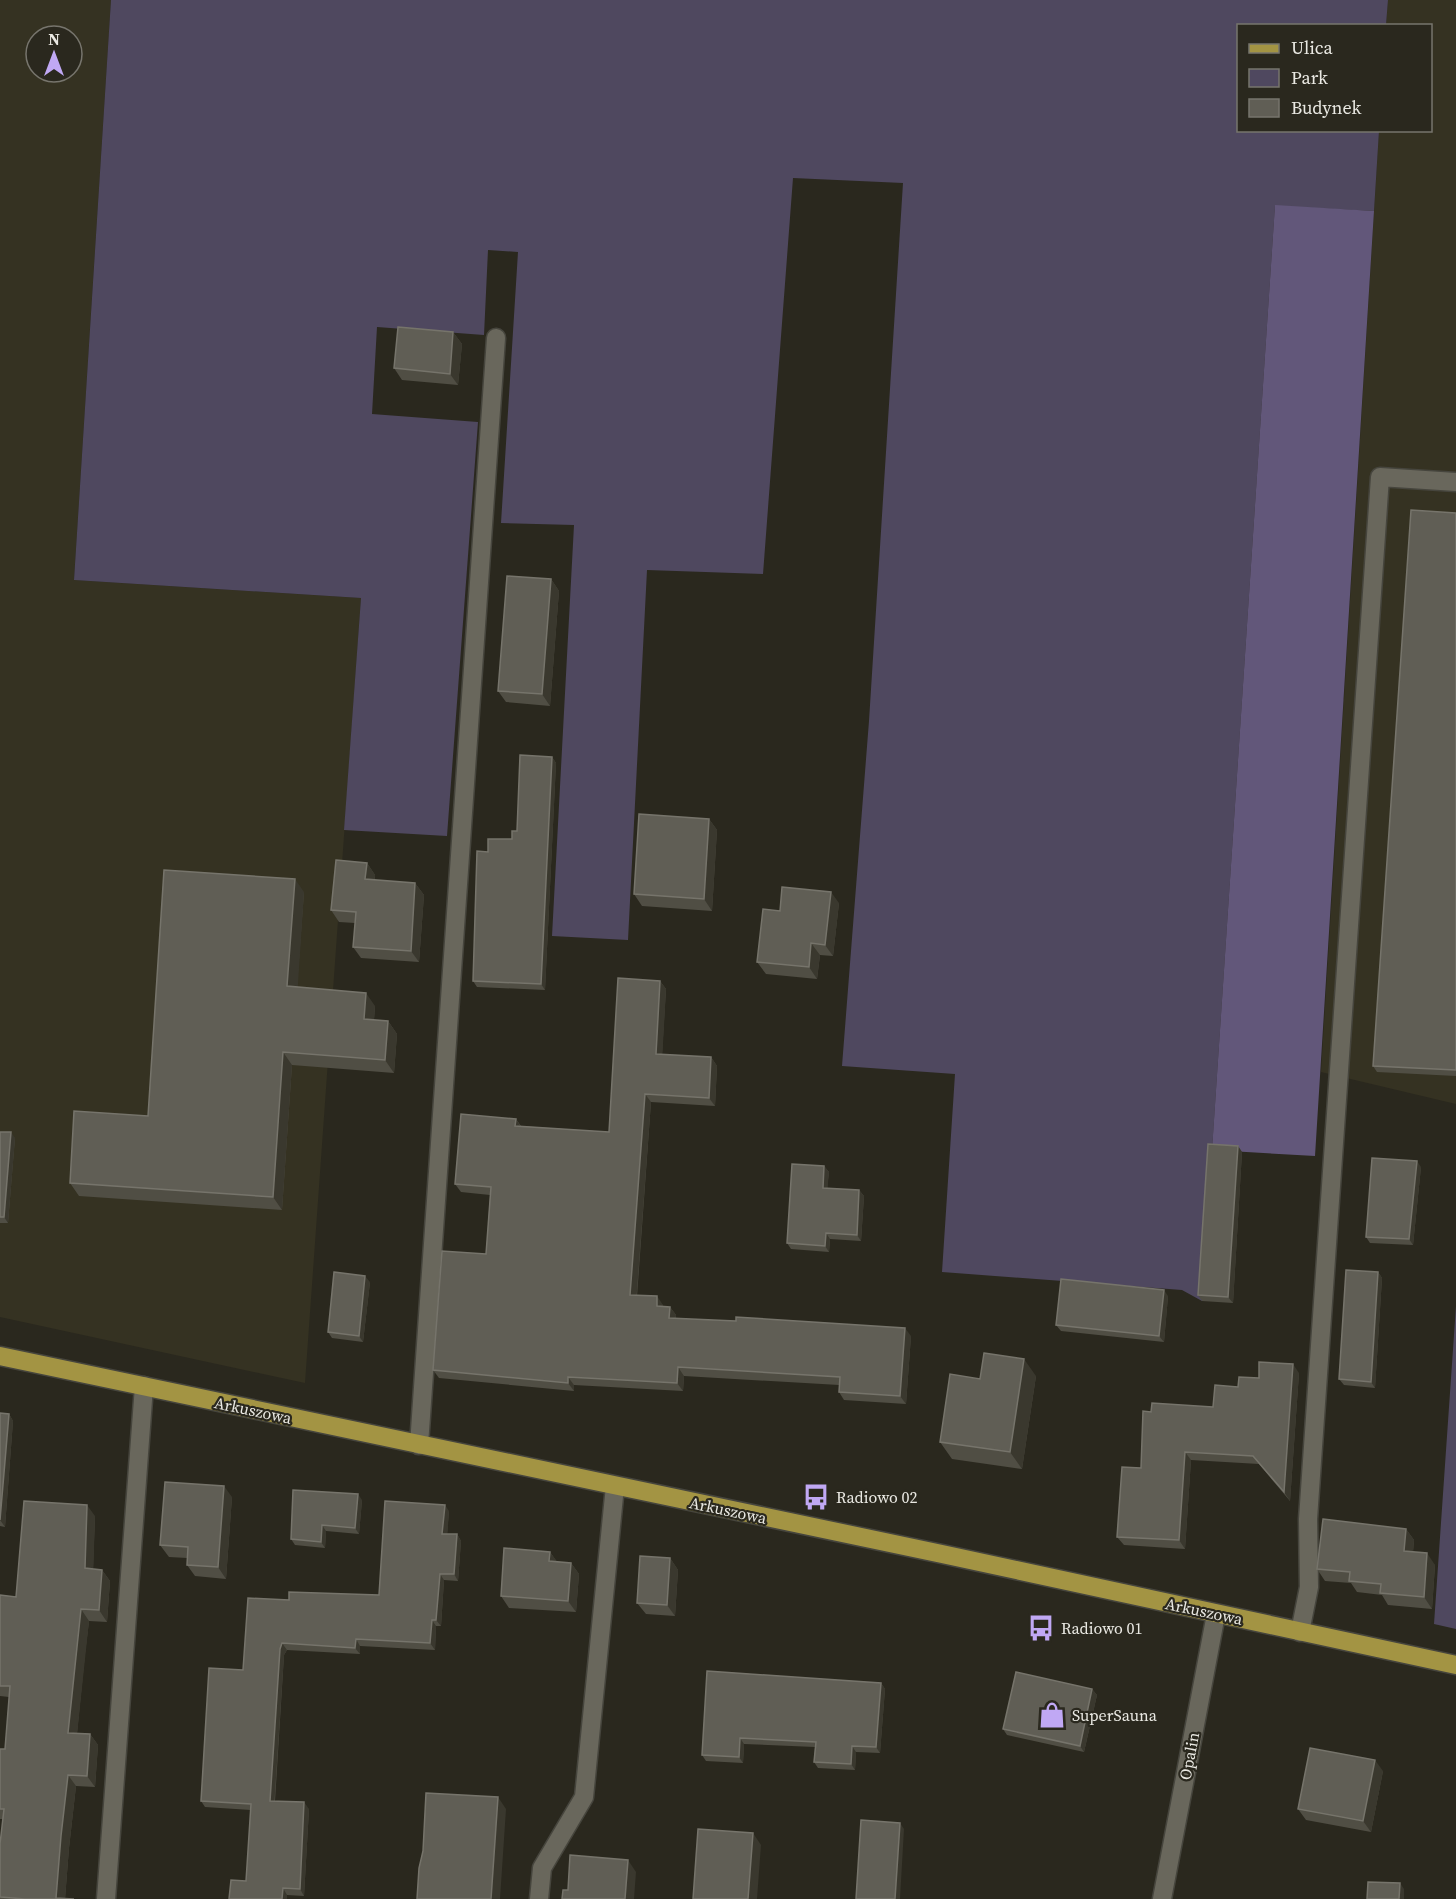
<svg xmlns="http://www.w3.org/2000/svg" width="1456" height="1899" font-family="'Source Serif 4',serif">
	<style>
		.built { fill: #353222; fill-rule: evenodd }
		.green { fill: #4f485f }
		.forest { fill: #62577a }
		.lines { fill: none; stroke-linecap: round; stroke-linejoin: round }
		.minor-casing { stroke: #46453d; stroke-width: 21 }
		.major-casing { stroke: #46453d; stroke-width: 21 }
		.minor { stroke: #69675c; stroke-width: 18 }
		.major { stroke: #a39443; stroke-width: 18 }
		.wall { fill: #504e44 }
		.shaded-wall { fill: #3a382e }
		.building { fill: #605e55; stroke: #76746b; stroke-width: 1.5 }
		.labels { text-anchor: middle; stroke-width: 4.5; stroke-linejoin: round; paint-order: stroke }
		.street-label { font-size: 16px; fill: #eae9e3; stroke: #2a281e }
		.poi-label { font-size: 16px; fill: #eae9e3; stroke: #2a281e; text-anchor: start }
	</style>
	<rect width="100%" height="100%" fill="#2a281e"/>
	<path class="built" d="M0 0H111L74 580 361 598 305 1383 0 1317ZM36 36H72V72H36Z
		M1388 0H1456V1104L1321 1072 1379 131 1430 130V26L1386 25Z"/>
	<path class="green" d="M111 0H1388L1386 25 1238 26V130L1379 131 1374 211 1275 206 1202 1301 1182 1290 942 1272 955 1074 842 1066 869 721 903 183 793 178 763 574 647 570 628 940 552 936 574 525 501 523 518 252 488 250 484 335 377 327 372 414 478 422 447 836 344 830 361 598 74 580Z
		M1456 1306V1629L1434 1624Z"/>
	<path class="forest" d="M1275 205 1374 211 1315 1156 1212 1150Z"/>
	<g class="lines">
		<g class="minor-casing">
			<path id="minor" d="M419 1445 496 338
				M1300 1632 1309 1587 1308 1519 1380 477 1456 482
				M106 1899 144 1386
				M539 1899 542 1868 584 1797 615 1486
				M1162 1899 1216 1614"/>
		</g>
		<g class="major-casing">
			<path id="major" d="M0 1356 942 1554 1456 1665"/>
		</g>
		<use href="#minor" class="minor"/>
		<use href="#major" class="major"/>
	</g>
	<path class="wall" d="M453 332 462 344 458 385 402 380 394 368Z
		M1456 513V1076L1377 1072 1373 1066Z
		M551 579 559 591 550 706 506 702 498 691Z
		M552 757 556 763 545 990 477 987 473 981 488 852 512 839 517 831Z
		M709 819 717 830 712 911 642 906 634 894Z
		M367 863 375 875V880L415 883 424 895 419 962 361 958 353 947 355 923 339 922 331 910Z
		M304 892 297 987 375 1006 374 1020 388 1021 397 1034 394 1073 292 1065 282 1210 79 1196 70 1183 148 1116Z
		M839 903 833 956 820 955 817 979 766 974 757 962 780 911Z
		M660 981 666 989 662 1054 711 1057 717 1066 715 1106 651 1102 637 1296 663 1305V1306L670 1307 676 1315V1318L911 1336 906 1404 844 1400 839 1392V1385L684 1376 683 1391 574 1385V1391L439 1378 433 1370 486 1254 490 1195 461 1192 455 1184 516 1119 521 1126 609 1132Z
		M0 1132 15 1138 8 1223H0Z
		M1238 1146 1242 1152 1233 1303 1202 1301 1198 1295Z
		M824 1166 829 1172 827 1188 859 1190 864 1196 861 1241 830 1239 829 1252 791 1249 787 1243Z
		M1421 1167 1413 1245 1370 1243 1366 1237Z
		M1378 1272 1382 1278 1375 1388 1344 1385 1339 1379Z
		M370 1282 363 1342 332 1338 328 1332Z
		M1168 1296 1164 1342 1061 1331 1056 1325Z
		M1299 1373 1290 1501 1259 1464 1191 1460 1185 1549 1124 1545 1117 1537 1141 1468 1238 1387 1259 1378Z
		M1036 1376 1022 1469 952 1459 940 1442 980 1379Z
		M0 1413 9 1414 13 1421 5 1527 0 1526Z
		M232 1497 226 1579 195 1576 187 1565V1558L169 1557 160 1545Z
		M362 1500 359 1534 326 1531 325 1548 295 1545 291 1539Z
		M449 1511 447 1534H457L461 1541 458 1581 444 1580 441 1626H436L435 1650 360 1646V1654L287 1650 284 1655 275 1801 309 1809 304 1896 287 1895 246 1881 251 1810 205 1807 201 1801 243 1670 289 1600 379 1595Z
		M95 1516 93 1569 102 1570 110 1581 107 1622 89 1621 85 1654 77 1733 90 1734 98 1745 95 1787 76 1786 69 1848 65 1899H74H0L3 1819H0V1749H5L9 1697 0 1696V1595L16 1597Z
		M1406 1529 1414 1540 1413 1552 1435 1565 1432 1609 1388 1605 1382 1595 1357 1592 1351 1583 1325 1581 1317 1569Z
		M550 1552 557 1562 571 1563 579 1574 576 1612 509 1608 501 1596Z
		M670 1558 678 1570 675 1616 646 1614 637 1603Z
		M707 1671 881 1683 885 1689 880 1753 856 1752 855 1770 818 1768 814 1762 815 1747 744 1744 743 1763 706 1761 702 1755Z
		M1092 1689 1097 1695 1084 1752 1007 1735 1003 1729Z
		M1383 1771 1371 1832 1306 1820 1298 1809Z"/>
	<path class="shaded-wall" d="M453 332 462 344 458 385 450 374Z
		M551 579 559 591 550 706 542 694Z
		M552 757 556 763 545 990 541 984Z
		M709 819 717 830 712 911 704 899Z
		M367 863 375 875 374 891 365 879Z
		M295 879 304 892 297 999 287 986Z
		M415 883 424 895 419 962 411 951Z
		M831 892 839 903 833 956 825 945Z
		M811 943 820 955 817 979 809 967Z
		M660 981 666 989 662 1062 656 1054Z
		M366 993 375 1006 373 1032 364 1019Z
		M388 1021 397 1034 394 1073 385 1060Z
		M283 1052 292 1065 282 1210 273 1197Z
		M711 1057 717 1066 715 1106 709 1098Z
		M645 1094 651 1102 636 1304 630 1295Z
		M516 1119 521 1127 515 1126Z
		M11 1132 15 1138 8 1223 4 1217Z
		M1238 1146 1242 1152 1233 1303 1228 1297Z
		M1417 1161 1421 1167 1413 1245 1409 1239Z
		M824 1166 829 1172 827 1194 823 1188Z
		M859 1190 864 1196 861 1241 857 1235Z
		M826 1233 830 1239 829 1252 825 1246Z
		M1378 1272 1382 1278 1375 1388 1371 1382Z
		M365 1276 370 1282 363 1342 359 1336Z
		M1164 1290 1168 1296 1164 1342 1159 1336Z
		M657 1296 663 1305V1315L657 1306Z
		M670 1307 676 1315 675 1326 669 1318Z
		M905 1328 911 1336 906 1404 900 1396Z
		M1024 1359 1036 1376 1022 1469 1010 1452Z
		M1293 1364 1299 1373 1290 1501 1284 1492Z
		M678 1367 684 1376 683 1391 677 1383Z
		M568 1377 574 1385V1391L568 1383Z
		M9 1414 13 1421 5 1527 0 1520Z
		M1185 1452 1191 1460 1185 1549 1179 1540Z
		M224 1486 232 1497 226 1579 218 1567Z
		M358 1494 362 1500 359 1534 355 1528Z
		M87 1505 95 1516 93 1579 85 1568Z
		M445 1505 449 1511 447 1540 442 1534Z
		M322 1525 326 1531 325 1548 321 1542Z
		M1406 1529 1414 1540 1412 1563 1404 1551Z
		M457 1534 461 1541 458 1581 454 1574Z
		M550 1552 558 1563 549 1561Z
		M1427 1553 1435 1565 1432 1609 1424 1597Z
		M670 1558 678 1570 675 1616 667 1605Z
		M571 1563 579 1574 576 1612 568 1601Z
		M102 1570 110 1581 107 1622 99 1610Z
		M440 1574 444 1580 441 1626 436 1620Z
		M81 1609 89 1621 76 1744 68 1733Z
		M432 1620 436 1626 435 1650 430 1643Z
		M356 1639 360 1646V1654L355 1648Z
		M282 1643 287 1650 284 1655 274 1808 270 1801 280 1649Z
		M881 1683 885 1689 880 1753 876 1747Z
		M1092 1689 1097 1695 1084 1752 1080 1746Z
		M90 1734 98 1745 95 1787 87 1776Z
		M740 1738 744 1744 743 1763 739 1757Z
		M852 1746 856 1752 855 1770 851 1764Z
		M1375 1760 1383 1771 1371 1832 1363 1821Z
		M68 1775 76 1786 69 1848 65 1899 56 1898 61 1836Z
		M498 1797 506 1809 500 1899H491Z
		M304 1802 309 1809 304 1896 300 1889Z
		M900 1823 904 1829 900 1899H895Z
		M753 1833 761 1845 757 1899H748Z
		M628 1860 636 1872 634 1899H625Z
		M1400 1883 1404 1889V1899H1399Z
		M283 1888 287 1895V1899H282Z"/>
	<path class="building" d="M398 327 453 332 450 374 394 368Z
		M1411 510 1456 513V1070L1373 1066Z
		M507 576 551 579 542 694 498 691Z
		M520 755 552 757 541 984 473 981 477 851 488 852V839H512V831H517Z
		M639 814 709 819 704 899 634 894Z
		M336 860 367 863 365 879 415 883 411 951 353 947 356 912 331 910Z
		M164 870 295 879 287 986 366 993 364 1019 388 1021 385 1060 283 1052 273 1197 70 1183 74 1111 148 1116Z
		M782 887 831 892 825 945 811 943 809 967 757 962 763 909 780 911Z
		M618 978 660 981 656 1054 711 1057 709 1098 645 1094 630 1295 657 1296V1306L670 1307 669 1318 736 1321V1317L905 1328 900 1396 839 1392 840 1377 678 1367 677 1383 568 1377V1383L433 1370 442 1251 486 1254 491 1187 455 1184 461 1114 516 1119 515 1126 609 1132Z
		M0 1132H11L4 1217H0Z
		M1208 1144 1238 1146 1228 1297 1198 1295Z
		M1372 1158 1417 1161 1409 1239 1366 1237Z
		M792 1164 824 1166 823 1188 859 1190 857 1235 826 1233 825 1246 787 1243Z
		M1346 1270 1378 1272 1371 1382 1339 1379Z
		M334 1272 365 1276 359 1336 328 1332Z
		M1061 1279 1164 1290 1159 1336 1056 1325Z
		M984 1353 1024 1359 1010 1452 940 1442 950 1374 980 1379Z
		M1259 1362 1293 1364 1284 1492 1253 1456 1185 1452 1179 1540 1117 1537 1122 1467 1141 1468 1143 1411 1151 1412 1152 1403 1213 1407 1215 1385 1238 1387 1239 1377 1259 1378Z
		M0 1413 9 1414 0 1520Z
		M165 1482 224 1486 218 1567 187 1565 188 1547 160 1545Z
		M293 1490 358 1494 355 1528 322 1525 321 1542 291 1539Z
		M24 1501 87 1505 85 1568 102 1570 99 1610 81 1609 68 1733 90 1734 87 1776 68 1775 61 1836 56 1898 74 1899H25L0 1897V1844L4 1809H0V1749H5L10 1686H0V1595L16 1597Z
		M385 1501 445 1505 442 1534H457L454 1574H440L436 1620H432L430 1643 356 1639 355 1648 282 1643 280 1649 270 1801 304 1802 300 1889 283 1888 282 1899H229L231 1880 246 1881 251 1804 201 1801 209 1668 243 1670 248 1598 289 1600V1592L379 1595Z
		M1323 1519 1406 1529 1404 1551 1427 1553 1424 1597 1380 1593 1381 1584 1349 1581 1350 1572 1317 1569Z
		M504 1548 550 1552 549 1561 571 1563 568 1601 501 1596Z
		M640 1556 670 1558 667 1605 637 1603Z
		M707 1671 881 1683 876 1747 852 1746 851 1764 814 1762 816 1742 740 1738 739 1757 702 1755Z
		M1016 1672 1092 1689 1080 1746 1003 1729Z
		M1310 1748 1375 1760 1363 1821 1298 1809Z
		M426 1793 498 1797 491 1899H417L419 1868 423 1851Z
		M861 1820 900 1823 895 1899H856Z
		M698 1829 753 1833 748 1899H693Z
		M570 1855 628 1860 625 1899H562L563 1890H568Z
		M1368 1882 1400 1883 1399 1899H1367Z"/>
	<defs>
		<g id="bus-bare" transform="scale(2.07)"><path d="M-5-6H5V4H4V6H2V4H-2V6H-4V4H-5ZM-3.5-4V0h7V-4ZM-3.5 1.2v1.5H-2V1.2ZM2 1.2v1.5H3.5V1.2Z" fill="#c0a8f4" stroke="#2a281e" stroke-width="2.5" paint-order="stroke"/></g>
		<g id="shop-bare" transform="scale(2.07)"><path d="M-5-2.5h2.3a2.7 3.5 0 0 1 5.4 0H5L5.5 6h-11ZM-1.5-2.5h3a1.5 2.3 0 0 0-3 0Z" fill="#c0a8f4" stroke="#2a281e" stroke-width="2.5" paint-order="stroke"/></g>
	</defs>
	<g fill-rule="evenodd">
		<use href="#bus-bare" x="816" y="1497"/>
		<use href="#bus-bare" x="1041" y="1628"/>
		<use href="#shop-bare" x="1052" y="1715"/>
	</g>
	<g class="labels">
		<g class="street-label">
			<text transform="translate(253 1410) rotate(12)" y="6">Arkuszowa</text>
			<text transform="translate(728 1510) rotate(12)" y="6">Arkuszowa</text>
			<text transform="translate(1204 1611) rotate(12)" y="6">Arkuszowa</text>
			<text transform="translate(1189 1756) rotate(-79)" y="6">Opalin</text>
		</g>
		<g class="poi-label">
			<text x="836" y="1503">Radiowo 02</text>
			<text x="1061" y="1634">Radiowo 01</text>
			<text x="1072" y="1721">SuperSauna</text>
		</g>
	</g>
	<rect x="1237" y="24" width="195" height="108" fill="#2a281e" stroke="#77756d" stroke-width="1.5"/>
	<rect x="1249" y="44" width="30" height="9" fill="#a39443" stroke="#77756d" stroke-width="1.5"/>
	<text x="1291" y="54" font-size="18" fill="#eae9e3">Ulica</text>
	<rect x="1249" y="69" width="30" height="18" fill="#4f485f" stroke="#77756d" stroke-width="1.5"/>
	<text x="1291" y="84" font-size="18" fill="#eae9e3">Park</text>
	<rect x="1249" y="99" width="30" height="18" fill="#605e55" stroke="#77756d" stroke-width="1.5"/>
	<text x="1291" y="114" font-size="18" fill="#eae9e3">Budynek</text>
	<g transform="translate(54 54)"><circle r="28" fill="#2a281e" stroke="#77756d" stroke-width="1.5"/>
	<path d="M0-4.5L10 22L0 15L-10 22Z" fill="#c0a8f4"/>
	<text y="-9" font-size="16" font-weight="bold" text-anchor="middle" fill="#eae9e3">N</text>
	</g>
</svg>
